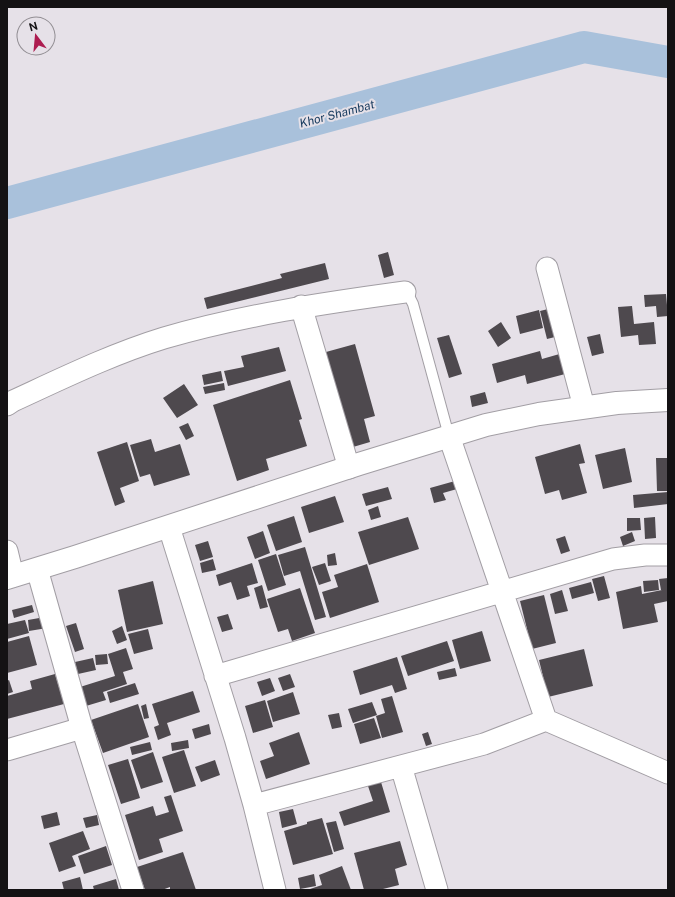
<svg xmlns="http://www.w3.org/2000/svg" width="675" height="897" font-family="'Public Sans',sans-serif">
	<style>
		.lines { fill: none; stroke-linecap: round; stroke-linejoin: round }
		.river { stroke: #a9c1db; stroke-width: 32 }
		.building { fill: #4e494e }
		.lane-casing { stroke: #a29ea4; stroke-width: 12 }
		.street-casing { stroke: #a29ea4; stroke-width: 23 }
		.secondary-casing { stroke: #a29ea4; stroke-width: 24 }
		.lane { stroke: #fff; stroke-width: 10 }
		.street { stroke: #fff; stroke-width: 21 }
		.secondary { stroke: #fff; stroke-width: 22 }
		.labels { text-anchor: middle; stroke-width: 4; stroke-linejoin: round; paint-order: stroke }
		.water-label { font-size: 12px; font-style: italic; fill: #14385c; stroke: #e6e1e8 }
	</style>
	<rect width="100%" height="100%" fill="#e6e1e8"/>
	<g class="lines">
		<path class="river" d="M7 203 584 47 668 62"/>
	</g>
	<path class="building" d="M388 252 394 275 384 278 378 255Z
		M325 263 329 279 207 309 204 298 282 278 280 274Z
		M666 294 668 316 657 317 656 306 645 307 644 295Z
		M632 306 634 324 654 322 656 344 639 345 638 335 621 337 618 307Z
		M552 308 559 336 547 339 540 311Z
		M539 310 543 328 520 334 516 316Z
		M501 322 511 338 498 347 488 331Z
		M600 334 604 353 592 356 587 337Z
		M449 335 462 374 449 378 437 338Z
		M355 344 375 416 364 419 370 442 353 447 326 352Z
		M279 347 286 371 228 386 224 371 244 367 241 356Z
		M540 351 542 359 563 353 569 373 527 384 525 375 497 383 492 364Z
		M221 371 223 381 204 385 202 375Z
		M290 380 302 419 299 420 307 446 266 459 269 470 237 481 213 405Z
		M224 383 225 390 205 394 203 387Z
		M184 384 198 405 177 418 163 398Z
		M485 392 488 403 472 407 470 396Z
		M188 423 194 436 186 440 179 427Z
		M151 439 155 452 180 444 190 475 154 486 150 474 140 477 130 445Z
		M127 442 139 481 120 488 125 502 115 506 97 452Z
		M580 444 585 463 579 464 587 493 562 500 559 490 545 494 535 457Z
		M625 448 632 482 603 489 595 455Z
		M656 458H668V491H657Z
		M455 481 457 489 443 493 446 500 434 503 430 488Z
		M388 487 392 499 366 506 362 494Z
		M668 492V504L634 508 633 495Z
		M335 496 344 522 309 533 301 507Z
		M378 506 381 517 371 520 368 510Z
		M294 516 302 542 276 551 267 525Z
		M408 517 419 549 369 565 358 532Z
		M655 517 656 538 645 539 644 518Z
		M627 518H640L641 530 627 531Z
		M263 531 270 553 255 559 247 537Z
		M632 532 635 541 623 546 620 537Z
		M565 536 570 551 561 554 556 539Z
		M208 541 213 557 200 561 195 545Z
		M305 547 326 617 315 620 300 571 284 576 278 555Z
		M335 553 337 565 328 566 327 555Z
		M276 554 286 585 268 591 258 560Z
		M213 559 216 570 202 573 200 563Z
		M252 563 258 583 247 586 250 596 237 600 231 582 219 586 216 575Z
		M325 563 331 581 319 585 312 567Z
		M367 564 379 602 330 618 322 592 338 587 334 575Z
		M604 576 610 598 598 601 592 579Z
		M668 578V601L654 604 658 622 623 629 616 592 641 586 642 594 662 590H661L659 579Z
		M658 580 659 590 644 592 643 581Z
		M153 581 163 624 127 632 118 590Z
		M591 582 594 593 572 599 569 588Z
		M262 585 268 607 260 609 254 588Z
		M300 588 315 633 292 641 288 629 278 632 267 599Z
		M562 590 568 611 555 614 550 594Z
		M544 595 556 643 532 649 520 601Z
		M32 605 34 612 14 618 12 610Z
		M228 614 233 629 222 632 217 617Z
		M45 617 47 628 29 631 28 620Z
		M25 620 29 633 7 639V624Z
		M76 623 84 649 75 652 66 626Z
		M122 626 127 640 117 644 112 631Z
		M148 629 153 649 134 654 128 634Z
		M482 631 491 661 460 669 452 640Z
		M29 636 37 665 7 673V642Z
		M447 641 454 661 408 676 401 656Z
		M126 648 133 669 123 672 127 684 103 692 106 700 86 706 80 687 115 676 108 654Z
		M584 649 593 686 548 697 539 660Z
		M107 654 108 664 96 665 95 655Z
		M397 657 407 689 395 693 392 685 360 695 353 671Z
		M93 658 96 670 78 674 75 662Z
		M455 668 457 676 439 680 437 672Z
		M55 674 64 704 7 719V696L32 689 30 681Z
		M290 674 295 687 283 691 278 678Z
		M270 678 275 691 262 696 257 682Z
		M9 680 13 692 7 694V681Z
		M135 683 139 694 110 703 107 692Z
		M193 691 200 712 167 723 171 735 158 740 154 727 159 725 152 704Z
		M293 692 300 714 273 722 267 701Z
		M392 696 403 732 382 738 376 716 385 713 381 699Z
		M265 700 273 727 253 733 245 706Z
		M372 702 377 715 353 723 348 709Z
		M138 704 149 737 103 753 91 720Z
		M146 704 149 718 144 719 141 706Z
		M339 713 342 727 332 729 328 715Z
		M374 718 381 738 360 744 354 724Z
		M209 724 211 734 195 739 192 729Z
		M299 732 310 764 266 779 260 761 274 756 269 743Z
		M428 732 432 744 426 746 422 734Z
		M188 740 189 748 172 751 171 743Z
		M150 742 152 750 132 755 130 747Z
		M184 750 196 786 174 793 162 757Z
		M153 752 163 782 141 789 131 760Z
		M128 759 140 798 121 804 108 765Z
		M215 760 220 775 201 782 195 767Z
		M381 782 390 812 344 826 339 812 373 801 368 786Z
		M171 795 183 831 159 839 163 852 139 860 125 815 153 806 156 816 169 812 164 797Z
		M293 809 297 824 282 828 279 812Z
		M57 812 60 825 44 829 41 816Z
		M97 815 99 825 86 828 83 818Z
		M322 818 333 854 293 865 284 831 307 824V822Z
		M336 821 344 849 334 852 326 823Z
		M83 831 90 849 72 856 76 866 59 872 49 843Z
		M400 841 407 865 395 869 399 885 379 890H364L354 853Z
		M106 846 112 865 84 874 78 856Z
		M183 852 196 890H170V887L162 890H145L137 867Z
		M342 866 351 890H307L322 885 319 875Z
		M314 874 316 886 300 889 298 878Z
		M80 877 83 890H64L62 882Z
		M116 879 119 890H94L93 886Z"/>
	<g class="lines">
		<g class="lane-casing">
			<path id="lane" d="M405 292 409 296 413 304 449 436"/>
		</g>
		<g class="street-casing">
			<path id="street" d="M547 268 584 407
				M301 306 349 468
				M7 405 13 401C63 378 112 354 164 338 243 315 324 303 405 292
				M449 436 546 720
				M169 527 235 738 254 805 275 890
				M7 551 13 576
				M37 569 82 728 133 890
				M215 676 613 559 645 555H668
				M7 750 82 728
				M401 766 437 890
				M254 805 484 744 546 720 668 773"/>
		</g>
		<g class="secondary-casing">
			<path id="secondary" d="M7 578 75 557 359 464 486 425 539 414 617 403 668 400"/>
		</g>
		<use href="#lane" class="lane"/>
		<use href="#street" class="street"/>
		<use href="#secondary" class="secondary"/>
	</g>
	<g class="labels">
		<g class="water-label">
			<text transform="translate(337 114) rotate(-15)" y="4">Khor Shambat</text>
		</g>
	</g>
	<rect width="675" height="897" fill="none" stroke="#141214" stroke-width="16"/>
	<g transform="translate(36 36) rotate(344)"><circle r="19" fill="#e6e1e8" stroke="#928e93"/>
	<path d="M0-3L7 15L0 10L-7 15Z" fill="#ad1c50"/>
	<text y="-6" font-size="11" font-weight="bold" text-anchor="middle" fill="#141214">N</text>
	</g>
</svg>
